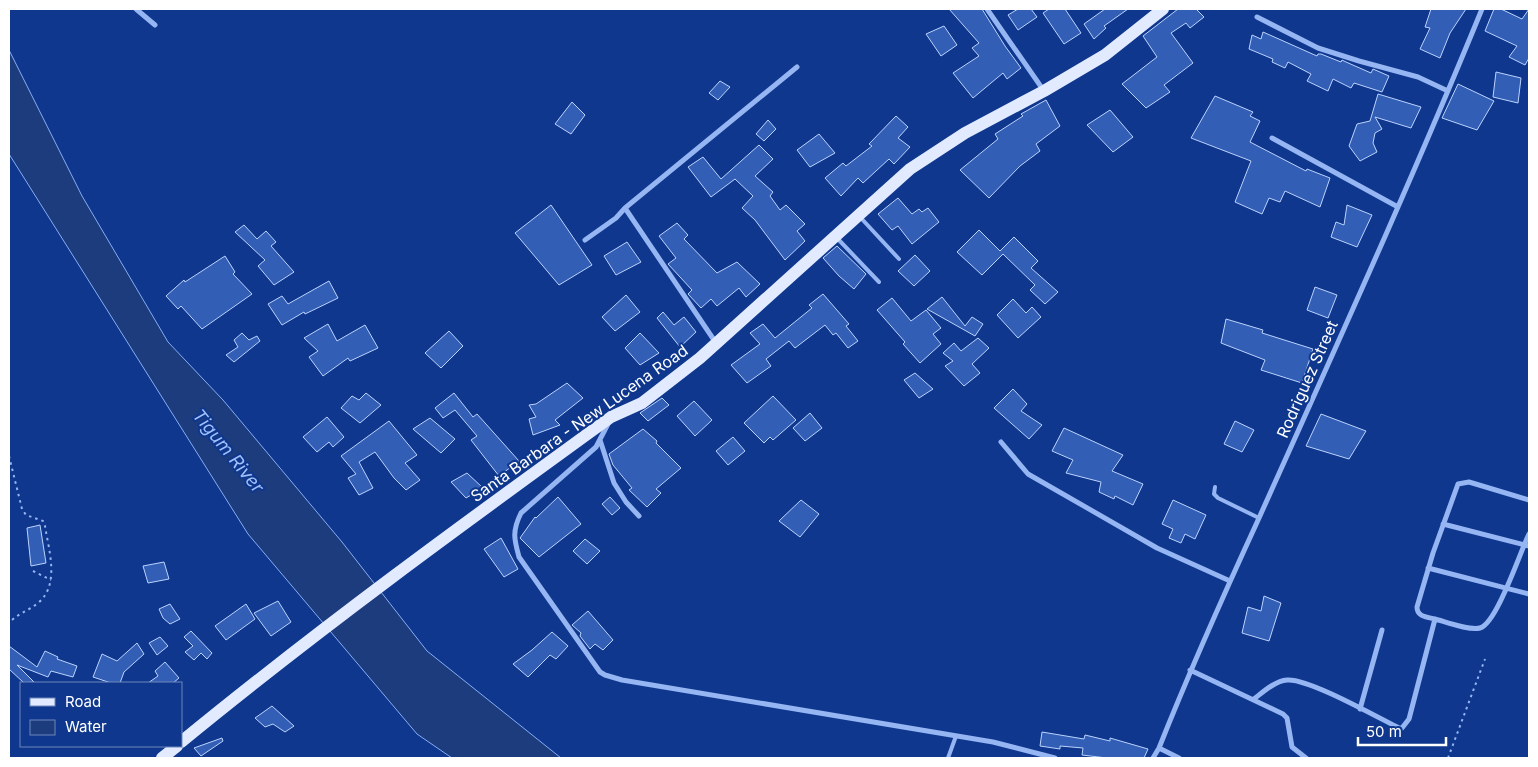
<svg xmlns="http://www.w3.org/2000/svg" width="1538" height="767" font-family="Inter,sans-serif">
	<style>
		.water { fill: #1d3c7d; stroke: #86aef7 }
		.building { fill: #325eb5; stroke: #bcd3fe }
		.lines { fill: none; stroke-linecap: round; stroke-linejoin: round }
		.path { stroke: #95b5f3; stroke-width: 2; stroke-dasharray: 2.5 4; stroke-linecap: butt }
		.lane { stroke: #95b5f3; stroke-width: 4 }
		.street { stroke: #95b5f3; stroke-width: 5 }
		.primary { stroke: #e1eaff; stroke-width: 12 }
		.labels { text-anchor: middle; stroke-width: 4; stroke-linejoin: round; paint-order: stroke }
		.street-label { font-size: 16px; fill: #fff; stroke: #0e378d }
		.water-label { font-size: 18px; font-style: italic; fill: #a1c0fb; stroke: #0e378d }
	</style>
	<rect width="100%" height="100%" fill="#0e378d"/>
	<path class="water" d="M9 50 82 196 168 342 223 400 342 542 427 651 561 758H452L417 734 248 534 9 154Z"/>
	<path class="building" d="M949 9H982L1005 46 1021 68 1007 79 1003 73 973 98 953 73 979 56 972 48 979 43Z
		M1018 9H1031L1037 17 1018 30 1008 15Z
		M1049 9H1065L1081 33 1064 44 1043 13Z
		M1105 9H1128L1104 26 1106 28 1094 39 1084 24Z
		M1178 9H1196L1204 17 1190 28 1186 23 1171 33 1193 63 1164 85 1170 92 1146 108 1122 84 1157 57 1143 36Z
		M1431 9H1466L1450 33 1440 58 1420 49 1430 28 1425 27Z
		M1494 9H1501L1522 19 1529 9V58L1525 65 1509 57 1517 46 1485 31Z
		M944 26 957 45 941 56 926 34Z
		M1263 32 1317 56 1318 54H1321L1341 62 1342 60 1346 62 1371 73 1373 69 1389 76 1382 92 1354 83 1351 88 1333 79 1328 91 1307 81 1311 74 1288 62 1285 68 1272 62 1273 59 1249 49 1252 35 1261 39Z
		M1496 72 1521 78 1518 103 1493 97Z
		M720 81 730 87 718 100 709 93Z
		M1458 84 1494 101 1477 130 1442 118Z
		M1378 94 1421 107 1411 128 1375 117 1382 129 1375 133 1373 143 1377 152 1360 161 1349 146 1357 124 1370 121Z
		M1215 96 1253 112 1250 116 1260 121 1250 142 1306 171 1307 169 1330 178 1320 207 1285 191 1280 202 1269 198 1262 214 1235 202 1251 161 1191 138Z
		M1046 100 1060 126 1036 144 1040 151 1020 166 989 198 960 170 998 139 995 134 1023 116 1021 114Z
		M572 102 585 115 571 134 555 124Z
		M1110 110 1133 137 1113 152 1087 125Z
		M896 116 908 127 898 138 910 147 894 164 889 159 863 183 858 178 841 196 825 178 843 163 846 166 872 146 869 144Z
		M768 120 776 129 764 141 756 134Z
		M819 134 835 153 810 167 797 150Z
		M759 145 773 159 755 176 773 192 770 196 780 210 786 205 805 224 797 231 805 241 785 260 755 220 742 208 753 196 735 179 711 197 688 167 703 157 721 179Z
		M898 198 912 214 919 209 922 212 928 208 939 222 912 244 898 226 892 230 878 214Z
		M551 205 592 265 559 285 515 233Z
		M1347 205 1372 215 1357 247 1331 237 1336 222 1344 225Z
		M677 223 688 235 684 239 717 273 737 262 760 284 746 297 739 288 717 306 711 299 701 308 688 294 692 290 668 264 676 258 659 236Z
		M244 225 257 239 266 231 276 242 271 246 294 272 274 285 258 266 265 260 235 232Z
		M979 230 1000 251 1014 237 1038 261 1031 268 1058 292 1045 304 1030 290 1035 285 1003 254 982 275 957 252Z
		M627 242 641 262 616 275 604 256Z
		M837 246 866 274 854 289 839 276 823 258Z
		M915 255 930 271 914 286 898 271Z
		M225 256 235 272 233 274 252 294 202 329 181 306 178 309 166 296 184 280 185 282Z
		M329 281 338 298 305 314 304 312 282 325 268 304 282 296 288 304Z
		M1315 287 1337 295 1328 318 1307 310Z
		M823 294 849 324 846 326 858 341 848 348 836 333 833 335 825 325 795 348 789 341 766 359 771 366 747 383 731 365 760 344 750 333 763 324 775 338 812 308 809 305Z
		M626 295 640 312 615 331 602 317Z
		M942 297 965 326 972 317 983 324 975 336 927 309Z
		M892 298 911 321 926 310 941 328 933 334 941 344 920 363 903 344 905 342 877 310Z
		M1013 299 1026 313 1032 307 1041 317 1018 338 997 315Z
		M663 312 674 325 684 317 696 332 680 347 657 318Z
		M1226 319 1263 330 1262 333 1313 349 1302 383 1261 370 1265 360 1221 343Z
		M328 324 337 341 365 325 378 348 350 361 348 358 323 376 309 357 318 351 304 338Z
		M449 331 463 346 441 368 425 353Z
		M242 333 249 340 257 336 260 341 234 362 226 355 238 347 234 340Z
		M640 333 659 353 640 365 625 348Z
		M978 338 989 348 972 364 980 373 964 386 945 366 953 361 943 353 954 343 961 351Z
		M915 373 933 389 919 398 904 380Z
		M567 383 583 398 555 420 560 425 533 435 529 419 536 417 529 405 536 404Z
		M1013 389 1027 404 1021 411 1042 425 1029 439 994 408Z
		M366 393 381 405 360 423 341 408 352 396 359 400Z
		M454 393 473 417 477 414 519 461 499 476 471 440 477 436 455 410 443 418 435 408Z
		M773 396 796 420 773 440 770 437 764 443 744 423Z
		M662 398 669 405 648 421 640 413Z
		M694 401 712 420 695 436 677 416Z
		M810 413 822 428 805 441 793 428Z
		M1321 414 1366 431 1349 459 1306 446Z
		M327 417 344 437 333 447 329 442 317 452 303 437Z
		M430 418 455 439 441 453 413 429Z
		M389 421 417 455 405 463 420 480 406 490 394 478 375 452 359 462 373 488 359 495 348 478 356 474 341 456Z
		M1235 421 1254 430 1242 452 1224 444Z
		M1064 428 1123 455 1112 471 1143 484 1133 505 1115 496 1114 499 1099 492 1101 482 1066 473 1073 460 1052 451Z
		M643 429 657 441 656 443 681 468 656 489 661 493 647 507 629 490 632 488 613 465 609 454Z
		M733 437 745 451 728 465 716 451Z
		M467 473 483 488 466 498 451 482Z
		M558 497 581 524 539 557 520 538 535 517 536 518Z
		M610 497 620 508 612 515 602 504Z
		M801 500 819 514 800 537 779 521Z
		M1173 500 1206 515 1195 539 1185 534 1181 543 1169 538 1173 529 1162 524Z
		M40 525 46 563 31 566 27 528Z
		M501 538 518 569 504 577 484 549Z
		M585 539 600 551 587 564 573 551Z
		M164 562 169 579 148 583 143 566Z
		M1264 596 1281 603 1269 641 1242 633 1248 607 1261 611Z
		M278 601 291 622 271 636 254 613Z
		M170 604 180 619 170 624 163 618 159 609Z
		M246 604 255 619 226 640 215 626Z
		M588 611 613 640 603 650 595 644 590 649 580 636 581 633 572 625Z
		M191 631 212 653 207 659 201 653 194 660 185 652 193 646 184 637Z
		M552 632 568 646 556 659 550 655 528 677 513 664 532 650Z
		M160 637 168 646 157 655 149 643Z
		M137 643 144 654 124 672 120 683H111L93 677 102 654 117 661Z
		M9 646 37 667 45 651 58 657 57 659 77 666 73 677 51 671 48 677 17 665 34 682 24 683 9 669Z
		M165 662 179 678 173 683H148L158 676 155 671Z
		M272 706 294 726 285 732 273 724 265 727 255 718Z
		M1042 732 1084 739 1085 735 1110 741V738L1148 749 1144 758H1107L1082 755 1083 748 1060 746V749L1040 746Z
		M222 738 223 741 201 756 194 748Z"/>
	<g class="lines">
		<path class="path" d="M9 456 22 509 26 515 43 521 45 526C49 551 60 585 38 603 28 611 17 614 9 623
			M33 571 51 580
			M1448 758 1485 659"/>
		<path class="lane" d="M860 217 899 259
			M837 238 879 282
			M1215 487 1214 494 1218 498 1259 518
			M948 758 956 736"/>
		<path class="street" d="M136 9 155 25
			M987 9 1044 91
			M1257 17 1318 48 1359 61 1418 77 1448 91
			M1272 138 1398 207
			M625 208 797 67
			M585 240 616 218 625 208 716 343
			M609 422 596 447 521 513C512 531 514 539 519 557L600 672 605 675 622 680 993 742 1055 758
			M600 440 614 483 626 502 639 516
			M1001 442 1028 474 1157 548 1230 581
			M1443 524 1529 546
			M1428 568 1529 594
			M1435 619C1427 617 1417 617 1417 607L1433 553 1458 484 1469 482 1529 500
			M1190 670 1283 714 1287 718 1292 747 1306 758
			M1254 699C1263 692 1275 681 1287 680 1308 678 1377 717 1399 728H1402L1409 719 1435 619C1446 622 1470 631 1480 628 1497 623 1520 552 1529 534
			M1360 709 1382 630
			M1159 748 1179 758
			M1153 758 1159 748C1190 670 1224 594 1259 518 1335 349 1412 180 1482 9"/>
		<path class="primary" d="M181 742C320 628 466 522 611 417L642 403 700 358 910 169 965 133 1044 91 1105 55 1163 9
			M162 758 177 746"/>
	</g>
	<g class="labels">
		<g class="street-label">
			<text transform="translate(1307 379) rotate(-66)" y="6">Rodriguez Street</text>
			<text transform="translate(579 423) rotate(-35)" y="6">Santa Barbara - New Lucena Road</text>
		</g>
		<g class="water-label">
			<text transform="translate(228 451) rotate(51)" y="6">Tigum River</text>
		</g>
	</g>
	<rect width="1538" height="767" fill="none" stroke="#ffffff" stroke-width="20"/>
	<rect x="20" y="682" width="162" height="65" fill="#0e378d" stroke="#6e87bb"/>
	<rect x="30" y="698" width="25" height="8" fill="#e1eaff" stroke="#6e87bb"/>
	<text x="65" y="707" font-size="15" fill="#ffffff">Road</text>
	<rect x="30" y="720" width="25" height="15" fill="#1d3c7d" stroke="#6e87bb"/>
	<text x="65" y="732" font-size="15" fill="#ffffff">Water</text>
	<path d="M1358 737v8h88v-8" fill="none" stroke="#ffffff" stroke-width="2.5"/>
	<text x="1366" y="737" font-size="15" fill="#ffffff" stroke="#0e378d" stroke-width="4" paint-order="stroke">50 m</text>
</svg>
